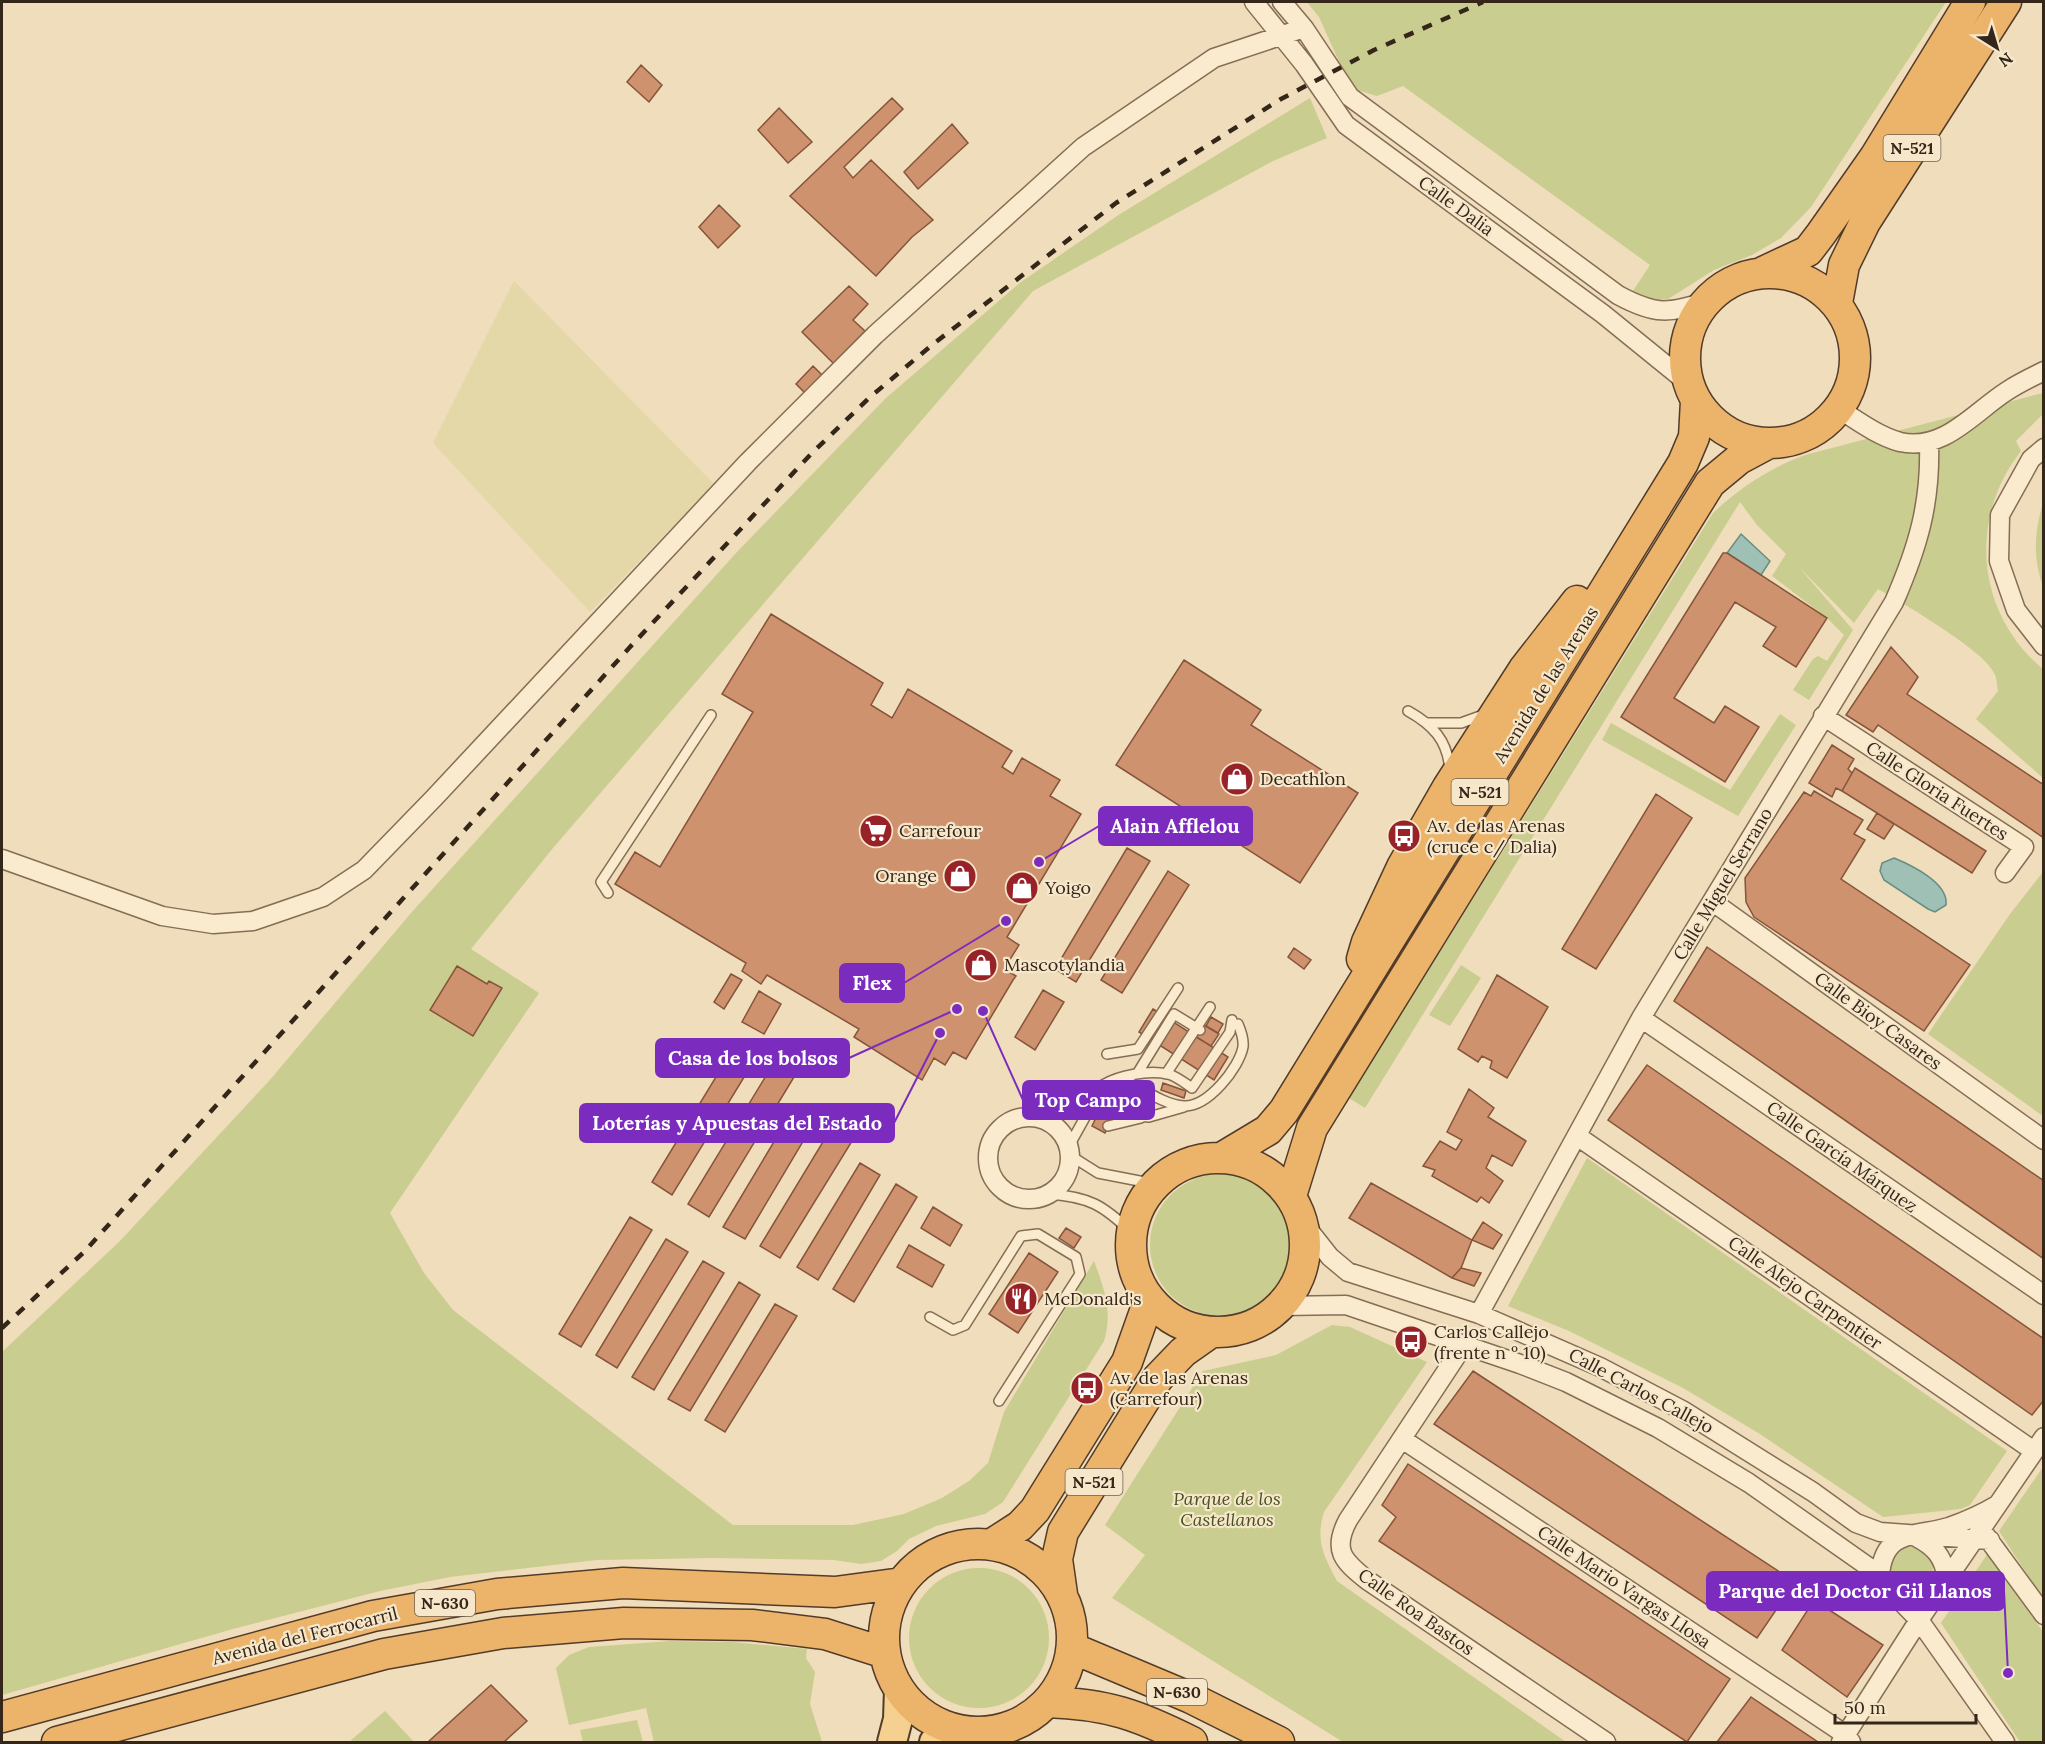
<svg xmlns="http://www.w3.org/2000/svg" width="2045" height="1744" font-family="Lora,serif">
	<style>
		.farmland { fill: #e5d8a8 }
		.green { fill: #c9cd8f }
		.water { fill: #9fc0b4; stroke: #678d82; stroke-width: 1.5 }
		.building { fill: #cf926f; stroke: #86543a; stroke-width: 1.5 }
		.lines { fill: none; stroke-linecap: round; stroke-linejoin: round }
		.service-casing { stroke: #866d55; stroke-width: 12 }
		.minor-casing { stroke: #866d55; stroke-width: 21 }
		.primary-casing { stroke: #533b2a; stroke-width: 32 }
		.trunk-casing { stroke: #533b2a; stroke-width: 33 }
		.service { stroke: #faebce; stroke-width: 9 }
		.minor { stroke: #faebce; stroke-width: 18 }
		.primary { stroke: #f5d090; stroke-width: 28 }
		.trunk { stroke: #ecb46b; stroke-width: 30 }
		.rail { stroke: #35261a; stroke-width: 4.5; stroke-dasharray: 10 10; stroke-linecap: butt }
		.labels { text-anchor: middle; stroke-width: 4.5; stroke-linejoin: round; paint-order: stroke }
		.shield { fill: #f6e7cb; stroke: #6f604f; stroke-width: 1.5 }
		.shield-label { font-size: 16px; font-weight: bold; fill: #35261a }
		.street-label { font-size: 18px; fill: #35261a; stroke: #f6e7cb }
		.poi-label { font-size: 18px; fill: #35261a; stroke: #f6e7cb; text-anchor: start }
		.park-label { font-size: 18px; font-style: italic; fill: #485220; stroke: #f6e7cb }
		.leader { fill: none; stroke: #7b2cbf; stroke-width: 2 }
		.callout-dot { fill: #7b2cbf; stroke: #f6e7cb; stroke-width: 2 }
		.callout { fill: #7b2cbf; stroke: #7b2cbf; stroke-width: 2 }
		.callout-label { font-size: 20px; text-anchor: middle; font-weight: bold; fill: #fff }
	</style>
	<rect width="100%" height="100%" fill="#efddbb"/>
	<path class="farmland" d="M514 281 714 484 590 612 433 443Z"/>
	<path class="green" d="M1307 2H1946L1811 207 1781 238 1752 255 1714 270 1668 299 1650 301 1631 294 1650 265 1403 86 1377 96 1357 90 1346 77 1319 17Z
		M1310 98 1327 138 1273 161 1033 291 553 848 471 949 539 993 390 1213 424 1273 453 1310 733 1525H853L904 1514 942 1498 969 1481 988 1463 1004 1412 1094 1261C1104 1288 1113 1312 1104 1341L1003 1502 985 1514 936 1526 909 1539 897 1551 881 1561 861 1564 834 1560 712 1558 597 1560 450 1577 380 1591 233 1629 2 1695V1352L120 1241 269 1081 411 913 737 552 886 398 1021 282 1120 214Z
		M2043 393V414L2016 441 2021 451C1967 520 1977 614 2043 669V778L1976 719 1998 691C1997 686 1997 678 1994 673 1985 651 1901 602 1878 589L1854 623 1798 566 1853 630 1809 700 1793 690 1813 659 1818 656 1827 661 1844 635 1827 618 1772 576 1786 554 1757 525 1740 502 1365 1108 1349 1098 1713 513C1741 487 1770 468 1805 455Z
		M2043 503V587C2033 557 2034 533 2043 503Z
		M1780 714 1796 725 1738 816 1602 740 1611 723 1730 790Z
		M2043 872V1116L1928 1034 2010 914Z
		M1461 965 1481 978 1450 1026 1429 1015Z
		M1587 1158 2007 1451 1970 1505 1961 1509 1883 1517 1760 1434 1683 1388 1569 1331 1508 1306Z
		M1150 1245a71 71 0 1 1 142 0a71 71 0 1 1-142 0Z
		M1332 1325 1350 1327 1427 1362 1324 1512C1315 1541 1324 1556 1337 1581L1566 1742H1343L1112 1598 1145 1555 1105 1525 1203 1371 1276 1355Z
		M2043 1467V1599L1999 1531Z
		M1891 1567a21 21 0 1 1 42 0a21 21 0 1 1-42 0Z
		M1988 1553 2043 1632V1742H2020L1941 1623Z
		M909 1638a70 70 0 1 1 140 0a70 70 0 1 1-140 0Z
		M671 1641 731 1642 807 1649 806 1658 815 1672 810 1704 822 1742H654L646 1708 569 1725 556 1668 569 1655 589 1647Z
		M385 1711 414 1742H349Z
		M637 1720 643 1742H583L580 1730Z"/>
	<path class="water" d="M1741 534 1770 561 1761 575 1727 553Z
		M1894 858C1911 865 1949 883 1946 905L1935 912 1928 909 1884 880 1880 871 1882 863Z"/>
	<path class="building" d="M641 65 662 85 649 102 627 82Z
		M892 98 903 109 844 167 853 178 871 160 933 220 912 237 876 276 790 196Z
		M779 108 812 142 788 163 758 130Z
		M952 124 968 143 918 189 904 172Z
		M719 205 740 226 718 248 699 227Z
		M849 286 868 304 853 320 865 331 834 364 802 332Z
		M813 366 823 376 805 393 796 384Z
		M1723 553H1727L1827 618 1796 667 1763 646 1776 627 1735 602 1674 698 1714 723 1725 706 1759 727 1725 782 1621 717Z
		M771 614 883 683 871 705 892 718 908 689 1012 751 1002 767 1013 774 1022 758 1060 780 1050 796 1081 814 1007 937 1019 945 1004 969 1016 976 1013 980 966 1059 953 1052 945 1065 934 1058 922 1080 854 1037 859 1029 767 975 761 984 742 971 746 963 615 884 635 852 660 867 753 712 722 694Z
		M1891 647 1918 677 1907 694 2044 785V838L1878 725 1873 732 1846 715Z
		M1184 660 1261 710 1251 725 1358 793 1300 883 1116 765Z
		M1832 745 1854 759 1848 769 1852 773 1842 791 1836 788 1832 797 1809 783Z
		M1855 768 1986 851 1972 873 1842 791Z
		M1814 791 1863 820 1854 834 1865 840 1841 879 1970 965 1924 1031 1754 917 1746 902 1745 878 1804 792 1811 796Z
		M1656 794 1692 818 1596 969 1562 949Z
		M1877 813 1894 824 1884 839 1867 829Z
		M1127 848 1150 861 1076 982 1055 969Z
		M1168 871 1189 885 1122 993 1101 980Z
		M1707 947 2044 1181V1259L1674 1001Z
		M1294 948 1311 960 1304 969 1288 957Z
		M457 966 487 984 489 981 502 988 473 1036 430 1010Z
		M731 974 742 980 724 1009 714 1002Z
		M1497 975 1548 1007 1507 1078 1490 1068 1492 1061 1482 1056 1478 1062 1458 1049Z
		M1043 990 1064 1002 1035 1050 1015 1037Z
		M759 991 781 1004 764 1034 742 1022Z
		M1153 1009 1228 1057 1214 1080 1139 1032Z
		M1211 1017 1223 1024 1218 1033 1206 1026Z
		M1204 1025 1219 1034 1211 1046 1196 1037Z
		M736 1044 757 1056 672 1195 652 1182Z
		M1647 1065 2044 1339V1400L2032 1415 1608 1120Z
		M772 1066 794 1077 709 1217 688 1204Z
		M1163 1083 1186 1091 1184 1098 1161 1090Z
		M1110 1089 1124 1095 1105 1133 1092 1126Z
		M1469 1089 1494 1108 1488 1117 1526 1141 1512 1166 1492 1155 1486 1168 1503 1181 1489 1203 1481 1197 1477 1202 1432 1176 1435 1170 1423 1166 1440 1141 1456 1150 1462 1140 1447 1132Z
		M844 1107 865 1120 780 1258 760 1246Z
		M787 1120 808 1133 745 1239 723 1227Z
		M860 1163 880 1175 818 1280 797 1267Z
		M1371 1183 1472 1240 1461 1268 1452 1278 1349 1218Z
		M896 1184 917 1197 854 1302 833 1289Z
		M933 1207 962 1225 950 1246 921 1228Z
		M630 1217 652 1230 581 1347 559 1334Z
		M1483 1222 1502 1235 1493 1249 1472 1240Z
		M1066 1228 1081 1237 1074 1248 1059 1238Z
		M666 1239 688 1252 617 1368 596 1355Z
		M909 1245 944 1265 932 1287 897 1267Z
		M1029 1253 1058 1272 1018 1333 989 1314Z
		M703 1261 724 1273 654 1390 632 1377Z
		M1461 1268 1481 1273 1474 1286 1452 1278Z
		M739 1282 760 1295 690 1411 668 1399Z
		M775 1304 797 1316 725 1432 705 1420Z
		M1473 1371 1795 1582 1757 1638 1434 1424Z
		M1408 1464 1730 1679 1687 1742 1379 1541 1396 1517 1382 1505Z
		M1814 1600 1883 1645 1847 1697 1782 1650Z
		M491 1685 527 1721 504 1742H428Z
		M1751 1697 1818 1742H1717Z"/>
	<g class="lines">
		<g class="service-casing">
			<path id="service" d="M1408 711C1433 725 1447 740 1450 769
				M1428 723H1461L1486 714
				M608 893 601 882 711 715
				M1107 1054 1138 1049 1178 988
				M1137 1074 1174 1014 1200 1030
				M1166 1074 1210 1007
				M1122 1078C1141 1087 1163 1105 1184 1106 1208 1107 1239 1068 1243 1047 1244 1039 1241 1031 1238 1024
				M1121 1101 1145 1114
				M1115 1114 1149 1117 1184 1107
				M1108 1126 1141 1118
				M1069 1146 1103 1085C1120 1075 1148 1070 1168 1074 1176 1076 1185 1083 1192 1088L1230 1032 1232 1020
				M1071 1156 1098 1173 1155 1184
				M1050 1194C1089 1197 1103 1205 1131 1232
				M930 1317 953 1330 965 1325 1021 1236 1038 1234 1076 1257 1080 1274 999 1401"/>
		</g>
		<g class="minor-casing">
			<path id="minor" d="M1254 2 1304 64 1346 125 1603 314 1688 383
				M1282 2 1304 28 1350 97 1618 295C1655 315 1668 314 1707 301
				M1839 409C1858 421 1878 436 1900 442 1944 452 1974 412 2007 391 2019 383 2032 377 2044 371
				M2044 448 2031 459 2000 515 1999 561 2016 610 2044 646
				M1823 716 2024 847 2005 873
				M2 859 162 916 213 924 253 921 323 897 364 870 434 798 748 462 875 335 1083 147 1214 58 1304 28
				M1713 902 2044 1140
				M1641 1018 2044 1295
				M988 1158a41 41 0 1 1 82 0a41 41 0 1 1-82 0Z
				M1577 1136 2034 1451
				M1304 1224 1330 1257 1348 1272 1479 1314 1600 1367 1682 1410 1813 1492 1856 1523 1880 1532 1990 1540
				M1281 1306 1346 1305 1520 1364 1566 1382 1658 1428 1749 1483 1880 1575 1885 1585 1919 1620 2005 1742
				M1479 1314 1641 1018 1894 602C1918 547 1931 503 1929 443
				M1463 1346 1348 1520C1332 1550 1343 1561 1367 1580L1606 1742
				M1402 1439 1846 1735 1851 1742
				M1983 1532 2044 1615
				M1916 1537C1935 1547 1943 1556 1947 1578
				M1880 1575C1884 1529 1915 1537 1949 1527 1966 1521 1982 1514 1997 1505
				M1841 1742 1919 1620 2044 1437"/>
		</g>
		<g class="primary-casing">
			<path id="primary" d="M892 1742 898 1719 899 1689
				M934 1742 951 1728"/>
		</g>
		<g class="trunk-casing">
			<path id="trunk" d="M1763 272 1808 251 1821 234 1875 157 1970 2
				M1685 358a85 85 0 1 1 170 0a85 85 0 1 1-170 0Z
				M1837 303 1844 265 1865 222 2006 2
				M1362 959 1367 942 1402 867 1448 787 1524 669 1577 601
				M1223 1157 1268 1130 1284 1111 1683 463 1694 437 1696 401
				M1131 1245a87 87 0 1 1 174 0a87 87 0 1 1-174 0Z
				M1291 1196 1312 1128 1710 483 1739 459 1769 443
				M992 1544 1020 1526 1035 1510 1127 1362 1149 1300
				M884 1638a94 94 0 1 1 188 0a94 94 0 1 1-188 0Z
				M1062 1594 1057 1559 1063 1532 1158 1378 1183 1352 1210 1333
				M1072 1648 1191 1698 1279 1742
				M1047 1702C1108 1704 1138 1715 1192 1742
				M2 1717 373 1616 497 1594 623 1583 835 1592 902 1583
				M57 1742 384 1654 503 1633 624 1623 752 1625 825 1634 885 1653"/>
		</g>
		<use href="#service" class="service"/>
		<use href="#minor" class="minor"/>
		<use href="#primary" class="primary"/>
		<use href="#trunk" class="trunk"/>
		<path class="rail" d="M2 1328 84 1252 630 647 811 454 869 398 932 345 1116 203 1281 99 1374 50 1483 2"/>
	</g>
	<defs>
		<g id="shop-disc" transform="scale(1.725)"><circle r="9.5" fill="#972329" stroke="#f6e7cb"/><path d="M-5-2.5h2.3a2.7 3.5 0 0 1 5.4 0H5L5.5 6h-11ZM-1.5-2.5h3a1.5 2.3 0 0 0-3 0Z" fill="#fff"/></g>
		<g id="supermarket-disc" transform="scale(1.725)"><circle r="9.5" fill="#972329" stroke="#f6e7cb"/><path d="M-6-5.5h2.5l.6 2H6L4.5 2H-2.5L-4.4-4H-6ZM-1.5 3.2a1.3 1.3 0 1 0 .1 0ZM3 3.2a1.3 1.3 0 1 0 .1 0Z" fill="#fff"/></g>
		<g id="bus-disc" transform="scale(1.725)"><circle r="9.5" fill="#972329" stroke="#f6e7cb"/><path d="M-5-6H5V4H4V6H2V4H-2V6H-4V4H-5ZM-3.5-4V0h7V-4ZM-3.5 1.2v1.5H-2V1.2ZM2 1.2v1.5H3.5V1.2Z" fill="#fff"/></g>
		<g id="restaurant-disc" transform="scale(1.725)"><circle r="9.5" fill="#972329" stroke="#f6e7cb"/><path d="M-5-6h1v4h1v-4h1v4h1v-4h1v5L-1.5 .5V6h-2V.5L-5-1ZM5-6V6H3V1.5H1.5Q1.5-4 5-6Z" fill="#fff"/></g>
	</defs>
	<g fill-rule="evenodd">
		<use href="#shop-disc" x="1237" y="779"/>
		<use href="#supermarket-disc" x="876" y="831"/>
		<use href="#bus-disc" x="1404" y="836"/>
		<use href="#shop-disc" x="960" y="876"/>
		<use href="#shop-disc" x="1022" y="888"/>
		<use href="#shop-disc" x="981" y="965"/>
		<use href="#restaurant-disc" x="1021" y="1299"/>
		<use href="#bus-disc" x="1411" y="1342"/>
		<use href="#bus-disc" x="1087" y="1388"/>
	</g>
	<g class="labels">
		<g class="shield">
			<rect x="1883.5" y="135" width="57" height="26" rx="4.5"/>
			<rect x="1451.5" y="779" width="57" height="26" rx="4.5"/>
			<rect x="1065.5" y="1469" width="57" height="26" rx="4.5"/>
			<rect x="415" y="1590" width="60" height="26" rx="4.5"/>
			<rect x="1147" y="1679" width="60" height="26" rx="4.5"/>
		</g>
		<g class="shield-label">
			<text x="1912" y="154">N-521</text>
			<text x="1480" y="798">N-521</text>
			<text x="1094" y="1488">N-521</text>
			<text x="445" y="1609">N-630</text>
			<text x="1177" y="1698">N-630</text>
		</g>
		<g class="street-label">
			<text transform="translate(1456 206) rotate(36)" y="6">Calle Dalia</text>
			<text transform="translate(1546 685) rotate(-58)" y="6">Avenida de las Arenas</text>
			<text transform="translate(1937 791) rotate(33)" y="6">Calle Gloria Fuertes</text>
			<text transform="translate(1723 884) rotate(-59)" y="6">Calle Miguel Serrano</text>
			<text transform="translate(1878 1021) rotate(36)" y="6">Calle Bioy Casares</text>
			<text transform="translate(1842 1157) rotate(35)" y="6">Calle García Márquez</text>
			<text transform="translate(1805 1293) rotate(35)" y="6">Calle Alejo Carpentier</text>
			<text transform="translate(1641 1391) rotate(28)" y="6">Calle Carlos Callejo</text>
			<text transform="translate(1624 1587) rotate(34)" y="6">Calle Mario Vargas Llosa</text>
			<text transform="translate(1416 1612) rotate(35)" y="6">Calle Roa Bastos</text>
			<text transform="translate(305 1636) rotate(-14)" y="6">Avenida del Ferrocarril</text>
		</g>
		<g class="poi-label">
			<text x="1260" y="785">Decathlon</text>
			<text x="1427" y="832">Av. de las Arenas<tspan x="1427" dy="21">(cruce c/ Dalia)</tspan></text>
			<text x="899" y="837">Carrefour</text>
			<text x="937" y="882" text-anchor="end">Orange</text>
			<text x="1045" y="894">Yoigo</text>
			<text x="1004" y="971">Mascotylandia</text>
			<text x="1044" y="1305">McDonald's</text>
			<text x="1434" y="1338">Carlos Callejo<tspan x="1434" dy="21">(frente n º 10)</tspan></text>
			<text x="1110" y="1384">Av. de las Arenas<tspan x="1110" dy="21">(Carrefour)</tspan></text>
		</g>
		<g class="park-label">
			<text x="1227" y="1505">Parque de los<tspan x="1227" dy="21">Castellanos</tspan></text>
		</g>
	</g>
	<path class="leader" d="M1039 862L1099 826M1006 921L904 983M957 1009L849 1058M983 1011L1023 1100M940 1033L894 1123M2008 1673L2004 1591"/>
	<g class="callout-dot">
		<circle cx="1039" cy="862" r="6"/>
		<circle cx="1006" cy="921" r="6"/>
		<circle cx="957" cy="1009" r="6"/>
		<circle cx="983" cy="1011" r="6"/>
		<circle cx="940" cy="1033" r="6"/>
		<circle cx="2008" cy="1673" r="6"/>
	</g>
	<g class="callout">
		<rect x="1099" y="807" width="153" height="38" rx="6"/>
		<rect x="840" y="964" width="64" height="38" rx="6"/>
		<rect x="656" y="1039" width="193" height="38" rx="6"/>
		<rect x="1023" y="1081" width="131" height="38" rx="6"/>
		<rect x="580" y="1104" width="314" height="38" rx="6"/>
		<rect x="1707" y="1572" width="297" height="38" rx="6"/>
	</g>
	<g class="callout-label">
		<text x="1175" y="833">Alain Afflelou</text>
		<text x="872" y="990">Flex</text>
		<text x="753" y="1065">Casa de los bolsos</text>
		<text x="1088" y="1107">Top Campo</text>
		<text x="737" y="1130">Loterías y Apuestas del Estado</text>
		<text x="1855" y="1598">Parque del Doctor Gil Llanos</text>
	</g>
	<rect width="2045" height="1744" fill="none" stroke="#35261a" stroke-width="6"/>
	<g transform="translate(1997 48) rotate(143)" stroke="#f6e7cb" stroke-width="4.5" paint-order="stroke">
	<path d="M0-4.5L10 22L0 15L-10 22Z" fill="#35261a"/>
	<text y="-9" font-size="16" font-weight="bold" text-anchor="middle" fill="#35261a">N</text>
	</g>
	<path d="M1835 1714v9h141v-9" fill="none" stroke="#35261a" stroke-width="3"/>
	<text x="1844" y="1714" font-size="18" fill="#35261a" stroke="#f6e7cb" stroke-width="4.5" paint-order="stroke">50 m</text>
</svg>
